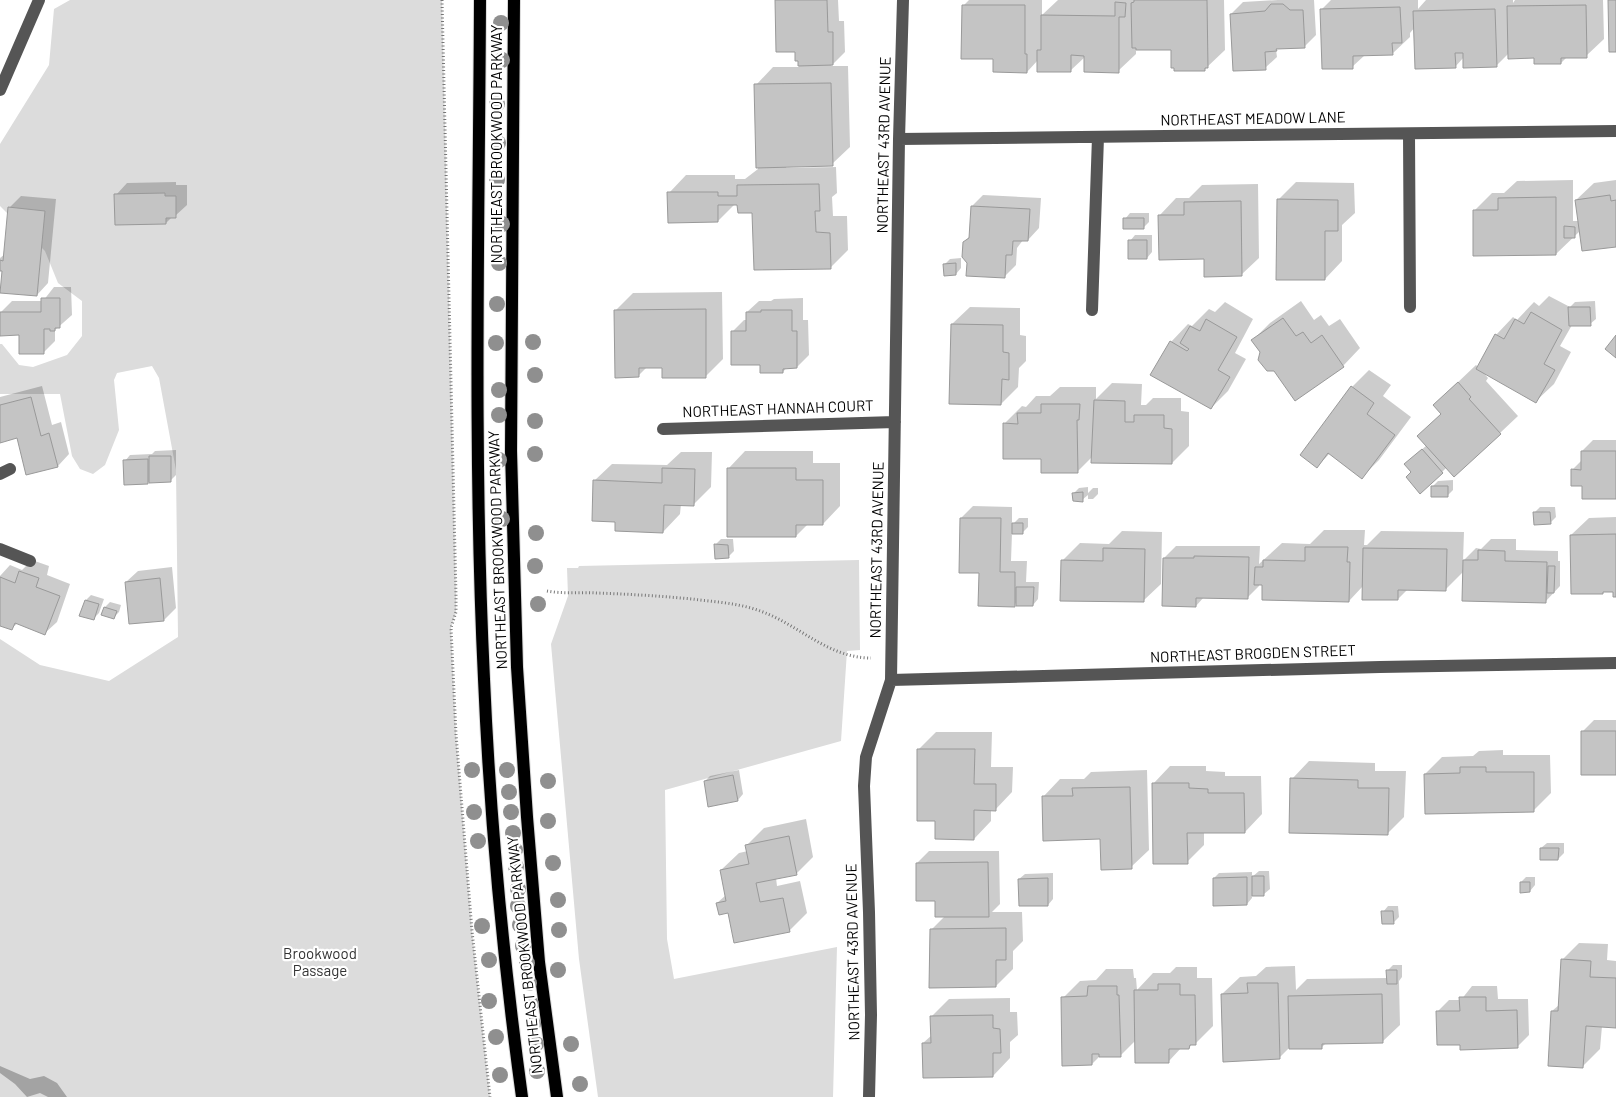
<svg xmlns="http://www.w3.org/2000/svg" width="1616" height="1097" font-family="Barlow,sans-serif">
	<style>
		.green { fill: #dcdcdc }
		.water { fill: #a3a3a3 }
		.shadow { fill: #0003 }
		.building { fill: #c4c4c4; stroke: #999 }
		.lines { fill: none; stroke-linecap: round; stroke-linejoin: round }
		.major-casing { stroke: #dbdbdb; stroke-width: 14 }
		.path { stroke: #777; stroke-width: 3; stroke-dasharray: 1 2.5; stroke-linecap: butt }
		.minor { stroke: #555; stroke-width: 12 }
		.major { stroke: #000; stroke-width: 12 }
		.tree { fill: #8f8f8f }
		.labels { text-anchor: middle; stroke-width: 4.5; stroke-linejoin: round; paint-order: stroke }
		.street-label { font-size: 15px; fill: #000; stroke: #fff }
		.park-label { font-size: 15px; fill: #333; stroke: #fff }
	</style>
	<rect width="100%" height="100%" fill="#fff"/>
	<path class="green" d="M70 0H442L456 596V612L451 628 456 734 472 931 490 1097H0V639L40 665 109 681 178 637 176 470 159 378 152 366 117 373 114 380 119 430 105 465 93 474 80 469 72 456 60 394H0V344H2L19 365 33 367 67 355 82 336V301L58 283 45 251 0 206V144L49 65 54 9Z
		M859 560 860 650 847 651 841 741 665 790 667 939 674 979 837 947 833 1097H598L579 959 551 644 568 596 567 568H578L579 566Z"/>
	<path class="water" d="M0 1066 30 1079 44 1076 57 1083 67 1097H48L40 1093 27 1097 15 1084 0 1073Z"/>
	<path class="shadow" d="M776 0H838L839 21H844L845 52 831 66H848L850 147 832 164 786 166V168L836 167 837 193 832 197 833 216H847L848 250 830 268 754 211 738 204H735L718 221 669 193 686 175H735V179H745L758 169 756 85 773 67H799L796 51Z
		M969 0H1042V15L1058 0H1224L1225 50 1205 69 1172 48 1136 49V54L1118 71 1086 56 1070 71 1038 60 1027 72 994 58 963 6Z
		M1278 0H1314L1316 35 1304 47 1278 48 1276 50 1277 57 1265 68 1231 14 1243 2Z
		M1331 0H1418V9L1426 0H1513V3L1515 0H1603L1604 39 1586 56 1567 57 1561 63 1509 53 1496 66 1464 57 1455 67 1415 27 1410 33V37L1392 54 1365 55 1352 67 1321 10Z
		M1573 180V221H1579L1576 200 1594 183 1616 180V245L1580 231 1556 254 1474 211 1492 193H1504L1517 181Z
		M176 182V185H187V205L175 216 172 217 166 223 116 195 127 183Z
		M1296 182 1354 183 1355 213 1342 225V261L1325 279 1278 200Z
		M1258 184 1259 258 1241 275 1205 258 1159 216 1176 198H1189L1202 185Z
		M983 195 1041 198 1039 228 1028 240H1023L1017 248 1016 265 1004 277 968 263 964 242 970 236 972 206Z
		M21 196 56 199 48 283 37 295 3 270 0 269V258L5 254 9 208Z
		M1130 213H1149V222L1144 227 1125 219Z
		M1135 235H1152V252L1147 258 1130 241Z
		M961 258V268L956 274 945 264 950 259Z
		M54 287H71L72 315 55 330V341L43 353 0 313 12 301H43Z
		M722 292 723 359 706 376 663 366H648L638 376 615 311 633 293Z
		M1549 296 1570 307 1575 302 1595 301 1596 319 1590 324 1572 325 1560 346 1571 352 1554 384 1536 401 1482 371 1488 378 1486 381 1518 416 1500 433 1447 467 1442 472H1413L1411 459 1427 445 1442 413 1434 405 1476 365 1478 367 1496 335 1513 317 1517 320 1534 302 1539 306Z
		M803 298V320H808L809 355 797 367H787L783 372 761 364 732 332 744 320H747V312L759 301H771L774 299Z
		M1301 301 1314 320 1321 315 1329 326 1340 319 1360 348 1343 366 1253 340 1270 323Z
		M1225 302 1253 319 1235 353 1246 359 1228 391 1211 408 1171 342 1188 324 1192 326 1209 309 1215 312Z
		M970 307 1020 308V335L1026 336V361L1019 368 1018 387 1001 404 952 324Z
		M1369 370 1391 385 1383 396 1411 417 1379 460 1362 477 1330 453 1317 467 1352 387Z
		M1112 383 1142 384 1141 405H1146L1153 398H1181V411L1189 412V446L1172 463 1093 456 1077 472 1042 458 1004 424 1022 406 1026 407 1036 396H1050L1060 387H1096V399Z
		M42 386 52 425 61 422 69 454 58 466 27 474 18 437 0 441V397Z
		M1593 440H1616V498L1583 485 1572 470 1582 460V451Z
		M176 450V475L170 481 125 483V461L130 455 152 454 155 451Z
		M745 451H813V463H840V506L823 524H808L796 536 728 469Z
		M681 452H712L711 487 693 505 681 504 680 514 663 532 594 481 612 464 667 465Z
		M1453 480V490L1447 496 1433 486 1438 481Z
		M1088 487V493L1093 488H1098V494L1093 499H1088V495L1082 500 1074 493 1079 488Z
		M973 506 1012 507V525L1019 518H1028V527L1022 533H1012L1011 561H1027L1026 582H1039L1038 599 1033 605 1017 602 1014 605 980 572 961 518Z
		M1540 507H1555L1556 517 1550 523 1535 512Z
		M1616 517V595L1614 590 1605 591 1603 593 1571 535 1589 518Z
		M1324 530H1365L1364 545H1367L1381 531 1464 532 1463 561 1476 548 1481 549 1491 539H1516V550L1558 551V561H1560V586L1546 601 1464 571 1446 589H1408L1398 599 1363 586 1349 601 1259 584V586L1247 598 1204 597 1196 606 1164 558 1176 546H1260L1259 564 1282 543 1310 544Z
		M1122 531 1162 532 1161 584 1143 601 1062 561 1080 543 1109 544Z
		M721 539H733L734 551 728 557 715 545Z
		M32 560 49 566 47 575 70 584 57 622 45 633 18 623 12 628 0 624V576L10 565 22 570Z
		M172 567 176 608 164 620 130 623 126 582 138 571Z
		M91 595 104 599 99 613 93 619 86 600Z
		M110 602 121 605 119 612 114 617 105 607Z
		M1594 720H1616V774L1582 732Z
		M936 732H992L991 767H1013L1012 792 995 810 991 809V821L974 839 936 819 919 749Z
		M1503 750V755H1550L1551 793 1534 810 1425 774 1442 757 1473 756 1479 751Z
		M1309 761 1375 763V771H1406L1404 817 1387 834 1292 779Z
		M1170 766H1206V771L1225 772V776H1261L1262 814 1245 832H1204V845L1187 862 1153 784Z
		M739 770 743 794 738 800 705 781 710 776Z
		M1147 770 1149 850 1131 867 1101 838 1043 797 1060 779H1084L1091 772Z
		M806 819 813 857 796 874 776 878 777 886 800 881 807 913 789 931 729 911 717 903 726 895 721 870 739 853 748 851 747 845 764 828Z
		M1547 843H1564V853L1558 859 1541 848Z
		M929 851H999L1000 904 992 912H1022L1023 941 1013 951V969L996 986 931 930 945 916 917 863Z
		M1259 871H1269L1270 889 1264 894 1252 895V898L1247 904 1214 878 1219 873 1252 872V877Z
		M1053 873V899L1048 905 1019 879 1025 874Z
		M1526 877H1535V885L1530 891 1521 882Z
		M1388 906H1398L1399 917 1393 923 1383 912Z
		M1579 943 1608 944 1607 960 1616 961V1027L1602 1026 1600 1049 1583 1066 1552 1011 1559 1005 1562 960Z
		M1393 965H1402V977L1399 981 1400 1025 1382 1042 1326 1043 1322 1047 1289 1048 1279 1058 1222 994 1240 977 1256 976 1266 967 1295 966 1296 990 1307 979 1388 978V970Z
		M1176 967H1197V978H1212L1213 1026 1195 1044H1192L1189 1047H1182L1169 1061 1136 1040 1120 1056H1100L1092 1064 1063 998 1080 981 1096 980 1106 969H1133L1134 978H1136L1137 990 1153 973H1170Z
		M1472 986H1497L1498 999H1528L1529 1035 1517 1047 1438 1011 1449 1000H1461Z
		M1010 998V1012H1017L1018 1035 1010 1042V1058L993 1076 923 1043 932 1035V1016L949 999Z"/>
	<path class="building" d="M775 0H827L828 32H833V65L798 66V61H795V52H776Z
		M1134 0H1207L1208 68H1205V71H1174V68H1171V50H1136V48H1132L1131 3 1134 2Z
		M1608 0H1616V52H1609Z
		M1115 2 1126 3 1125 17H1119V73L1084 72V56L1071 55V72H1037V50H1041V15L1115 16Z
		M1271 4H1283L1290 10H1303L1305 48 1276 49 1277 51 1265 52 1266 70 1233 71 1230 14 1265 11Z
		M962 5H1025V54H1027V73L993 72V59H961Z
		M1586 5 1587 58H1561V64H1534V58L1508 59 1507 6Z
		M1400 7 1402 43H1392L1393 55 1353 56V69H1322L1320 9Z
		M1495 9 1497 67 1463 68V53H1455L1456 68 1415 69 1413 11Z
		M831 83 833 166 756 168 754 84Z
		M819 184 820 211H815L816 232 830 233 831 269 754 270 752 213H738L737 205H718V222L668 223 667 192H718V196H737V185Z
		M165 193V196H176V218H166V224L115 225 114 194Z
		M1610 195 1611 201 1616 200V247L1582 251 1575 200Z
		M1556 197V255L1473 256V210H1498V198Z
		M1277 199 1338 200V231H1325V280H1276Z
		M1241 201 1242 276 1204 277V259L1159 260 1158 215H1184V202Z
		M971 206 1030 209 1028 241H1013L1012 255H1006L1005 278 966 276 967 263 962 257 963 242 969 238Z
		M8 207 45 211 37 296 0 293 2 271H0V260L3 261Z
		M1123 218H1144V229H1123Z
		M1564 226 1575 227V238H1564Z
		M1128 240H1147V259H1128Z
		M956 263V275L944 276 943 264Z
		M41 298H60V328H55V331H50V329H44V354H19V335L0 336V312H41Z
		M1568 307H1590L1591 326H1569Z
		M706 309V378H662V368H639V377L615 378 614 310Z
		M761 310H792V331H797V368L783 369V373H760V365H731V331H746V312H761Z
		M1531 312 1562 330 1544 364 1555 370 1536 403 1476 369 1495 334 1504 339 1515 319 1524 324Z
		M1283 318 1296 336 1303 332 1311 343 1322 335 1344 367 1295 401 1274 371H1267L1258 360 1260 352 1251 340Z
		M1206 319 1237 337 1218 370 1230 377 1211 409 1150 375 1170 341 1187 351 1189 349 1180 343 1190 326 1200 331Z
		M951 324 1003 325V352L1009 353V380L1002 379 1001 405 949 404Z
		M1616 335V358L1605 349Z
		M1458 382 1471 397 1469 399 1501 434 1454 477 1417 436 1441 414 1433 405Z
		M1351 386 1374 403 1367 414 1395 435 1362 479 1328 453 1317 468 1300 455Z
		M31 397 41 436 49 433 58 467 26 475 17 438 0 443V405Z
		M1094 400 1125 401V422H1134V415H1164V428L1172 429V464L1091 463Z
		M1041 404H1080L1079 420H1077L1078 473H1041V459H1003V423L1018 424 1017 413H1041Z
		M1422 449 1443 473 1420 494 1406 477 1411 472 1404 464Z
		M1581 451H1616V499H1582V486H1571V469L1581 470Z
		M149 456H171V482L149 483Z
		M148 459V484L124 485 123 460Z
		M662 468 695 469 694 506 664 505 663 533 615 531V522L592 521 593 480 662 483Z
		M727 468H796V480H823V525H796V537H727Z
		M1431 486H1448V497H1431Z
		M1083 492V502L1073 501 1072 493Z
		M1533 512H1550L1551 524 1534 525Z
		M960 518H1001L1000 572H1015V607L978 606 979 573H959Z
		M1012 523H1023V534H1012Z
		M1616 534V597H1613V592H1603V594H1571L1570 535Z
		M714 544 728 545 729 558 715 559Z
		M1305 547H1348L1347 562H1350L1349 602 1262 600V585H1254L1255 567H1263V560L1305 561Z
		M1103 548 1145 549 1144 602 1060 601 1061 560 1103 561Z
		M1363 548 1447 549 1446 591 1398 590V600H1362Z
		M1478 550 1505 551V561L1547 562 1546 603 1462 601 1463 560H1478Z
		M1194 556 1249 557 1248 599 1196 598V607L1162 606 1163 558H1194Z
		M1548 566H1555L1554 593H1547Z
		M19 571 39 578 36 587 60 596 45 635 15 623 12 630 0 626V577L15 583Z
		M160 578 164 621 129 624 125 582Z
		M1016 587H1034L1033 606H1016Z
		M85 600 99 604 94 620 79 616Z
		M104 607 117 611 114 619 101 615Z
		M1581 731H1616V775H1581Z
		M917 749H975L974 784H996V811L974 810V840L935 839V821H917Z
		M1460 767H1486V772H1534V812L1425 814 1424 774 1460 773Z
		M733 775 738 801 708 807 704 781Z
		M1290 778 1358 780V788H1389L1388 835 1289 833Z
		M1152 783H1189V788L1208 789V793H1244L1245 833H1187L1188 864H1153Z
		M1130 787 1132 869 1101 870 1100 839 1043 841 1042 796H1073L1072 788Z
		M789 836 797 875 756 883 760 902 783 898 790 932 734 943 728 913 719 915 716 903 726 901 720 870 749 864 745 845Z
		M1540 848H1559L1558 860H1540Z
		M988 862 989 917H935V901H916V863Z
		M1252 876H1264V896H1252Z
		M1247 877V905L1213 906V878Z
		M1048 878V906H1019L1018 879Z
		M1520 882H1530V892L1520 893Z
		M1381 911H1393L1394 924H1382Z
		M1006 928V960H996V987L929 988 930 929Z
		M1561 959 1591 961 1590 977 1616 978V1028L1586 1026 1583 1068 1548 1066 1551 1011H1558Z
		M1386 970H1397V984H1387Z
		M1247 983H1278L1280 1059 1223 1062 1221 994 1248 993Z
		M1158 984H1180V995H1195L1196 1045H1190L1189 1049H1169V1063H1135L1134 990H1158Z
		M1088 986H1117V995H1119L1121 1057H1099V1054H1092V1065L1062 1066 1061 997 1087 996Z
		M1382 994 1383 1043 1322 1044V1049H1289L1288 996Z
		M1459 997H1486V1011L1517 1010 1518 1048 1460 1050V1045H1437L1436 1011H1460Z
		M993 1015V1028L1000 1029 1001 1053H993V1077L923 1078 922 1043H931L930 1016Z"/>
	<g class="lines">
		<g class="major-casing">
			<path id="major" d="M480 0C479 226 473 453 484 679 490 819 503 958 522 1097
				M514 0 511 451 517 667 527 817 539 962 557 1097"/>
		</g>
		<path class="path" d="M442 0 456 596V612L451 628 456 734 472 931 490 1097
			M547 591C562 594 580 592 596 593 628 594 660 596 692 599 715 602 740 603 763 612 800 626 829 658 871 658"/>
		<path class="minor" d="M0 90 39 0
			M1409 134 1410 307
			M899 139 1616 131
			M1092 310 1098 137
			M663 429 895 422
			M0 474 10 469
			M0 549 30 561
			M891 680 1380 667 1616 663
			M869 1097 871 1015 869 912 864 786 866 757 891 680 899 139 903 0"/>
		<use href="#major" class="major"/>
	</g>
	<g class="tree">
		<circle cx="501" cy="23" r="8"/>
		<circle cx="502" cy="60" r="8"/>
		<circle cx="497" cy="104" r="8"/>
		<circle cx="498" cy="143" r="8"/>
		<circle cx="497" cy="180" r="8"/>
		<circle cx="502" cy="224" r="8"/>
		<circle cx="499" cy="263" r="8"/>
		<circle cx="497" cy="304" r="8"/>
		<circle cx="533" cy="342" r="8"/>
		<circle cx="496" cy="343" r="8"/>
		<circle cx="535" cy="375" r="8"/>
		<circle cx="499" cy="390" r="8"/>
		<circle cx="499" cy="415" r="8"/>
		<circle cx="535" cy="421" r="8"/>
		<circle cx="535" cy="454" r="8"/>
		<circle cx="499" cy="460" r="8"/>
		<circle cx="502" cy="519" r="8"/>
		<circle cx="536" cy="533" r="8"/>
		<circle cx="535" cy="566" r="8"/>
		<circle cx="538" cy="604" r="8"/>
		<circle cx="472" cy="770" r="8"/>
		<circle cx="507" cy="770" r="8"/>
		<circle cx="548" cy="781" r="8"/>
		<circle cx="509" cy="792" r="8"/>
		<circle cx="474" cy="812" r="8"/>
		<circle cx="511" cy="812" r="8"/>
		<circle cx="548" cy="821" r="8"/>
		<circle cx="513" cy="833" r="8"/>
		<circle cx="478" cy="841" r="8"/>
		<circle cx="515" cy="850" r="8"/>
		<circle cx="553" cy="863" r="8"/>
		<circle cx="516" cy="867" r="8"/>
		<circle cx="518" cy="889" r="8"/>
		<circle cx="558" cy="900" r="8"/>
		<circle cx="518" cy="906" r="8"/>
		<circle cx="520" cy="925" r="8"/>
		<circle cx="482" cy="926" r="8"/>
		<circle cx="559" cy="930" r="8"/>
		<circle cx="523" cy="946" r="8"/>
		<circle cx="489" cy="960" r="8"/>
		<circle cx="527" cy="963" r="8"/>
		<circle cx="558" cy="970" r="8"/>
		<circle cx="529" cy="983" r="8"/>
		<circle cx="489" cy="1001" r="8"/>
		<circle cx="531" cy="1004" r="8"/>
		<circle cx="533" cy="1024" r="8"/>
		<circle cx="496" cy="1037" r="8"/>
		<circle cx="536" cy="1044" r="8"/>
		<circle cx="571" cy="1044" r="8"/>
		<circle cx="537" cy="1071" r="8"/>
		<circle cx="500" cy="1075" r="8"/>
		<circle cx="580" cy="1084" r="8"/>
	</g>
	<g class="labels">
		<g class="street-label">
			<text transform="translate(1253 119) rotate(-1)" y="5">NORTHEAST MEADOW LANE</text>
			<text transform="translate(497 144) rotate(-90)" y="5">NORTHEAST BROOKWOOD PARKWAY</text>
			<text transform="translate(884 145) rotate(-89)" y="5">NORTHEAST 43RD AVENUE</text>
			<text transform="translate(778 409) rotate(-2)" y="5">NORTHEAST HANNAH COURT</text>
			<text transform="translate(498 550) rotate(-92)" y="5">NORTHEAST BROOKWOOD PARKWAY</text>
			<text transform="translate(877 550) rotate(-89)" y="5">NORTHEAST 43RD AVENUE</text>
			<text transform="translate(1253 654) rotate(-2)" y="5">NORTHEAST BROGDEN STREET</text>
			<text transform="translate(853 952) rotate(-91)" y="5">NORTHEAST 43RD AVENUE</text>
			<text transform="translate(525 955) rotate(-96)" y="5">NORTHEAST BROOKWOOD PARKWAY</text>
		</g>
		<g class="park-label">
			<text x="320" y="959">Brookwood<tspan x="320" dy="17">Passage</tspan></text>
		</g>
	</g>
</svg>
